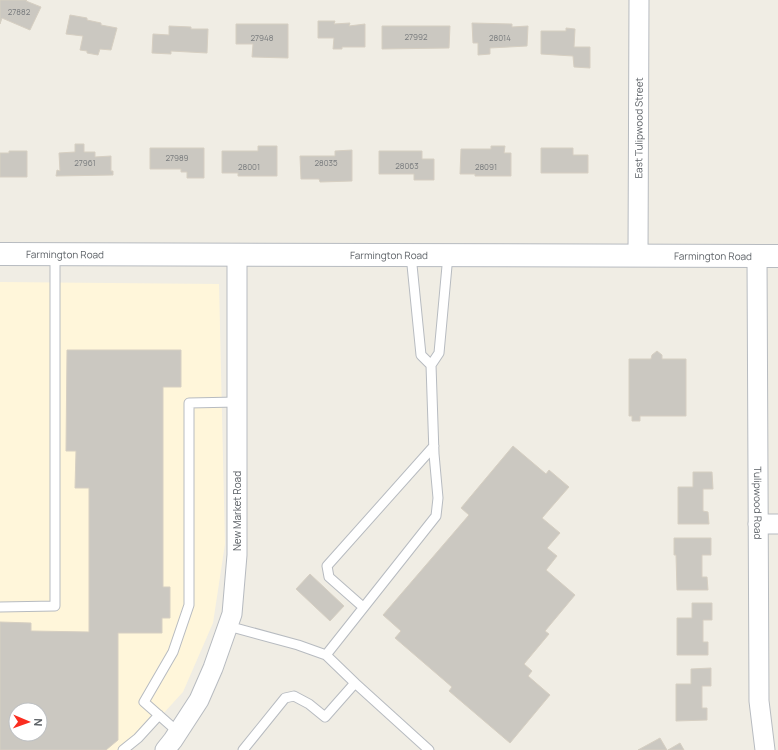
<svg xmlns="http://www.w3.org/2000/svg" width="778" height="750" font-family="Manrope,sans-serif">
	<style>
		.commercial { fill: #fff6da; fill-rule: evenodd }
		.building { fill: #cbc8c1; stroke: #d6cfc2; fill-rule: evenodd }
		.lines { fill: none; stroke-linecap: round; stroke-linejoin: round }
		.service-casing { stroke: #b7bbc0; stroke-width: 11 }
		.minor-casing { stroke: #b7bbc0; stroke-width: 21 }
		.tertiary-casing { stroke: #b7bbc0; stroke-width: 24 }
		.service { stroke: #fff; stroke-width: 9 }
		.minor { stroke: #fff; stroke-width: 19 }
		.tertiary { stroke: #fff; stroke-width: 22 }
		.labels { text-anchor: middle; stroke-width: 3; stroke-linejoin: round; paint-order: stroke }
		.number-label { font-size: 8px; fill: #787b7d }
		.street-label { font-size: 10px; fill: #5c6166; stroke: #fff }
	</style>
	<rect width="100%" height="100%" fill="#f0ede4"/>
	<path class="commercial" d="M0 282 219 284 225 544 213 623 183 692 130 750H0ZM16 710H40V734H16Z"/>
	<path class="building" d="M0 0H27L26 1 41 7 30 30 2 18 0 24Z
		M70 15 87 18V20L101 23V25L117 28 111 50 100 49 98 55 87 53V51L80 50 83 36 66 34Z
		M318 21H335L334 24 350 23 349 26 365 24V47H342V49H333L334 38H318Z
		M472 23 512 24V27L528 26 527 46 490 48V54L478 55V43H473Z
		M236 24H288V58L252 57 253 44H236Z
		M169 26 191 27V29H208L207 53 171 51V54L152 53 153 34 169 35Z
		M382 26H450L449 48 382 49Z
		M566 28 575 29 574 47H590V68L574 67 573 56 541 54V31H566Z
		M75 144H84V152H95V157L111 156V171H113V175L56 176 57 170 60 171 59 153 75 152Z
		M258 146H277V176H238V173H222V151H258Z
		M491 146H505L504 153H511V176H475V174H460L461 149H491Z
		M150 148H204V178H187V172H181V169H150Z
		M541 148H573V155H588V173H541Z
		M352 150V181L320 182 319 179H301L300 156H335V151Z
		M9 151H27V177H0V153H9Z
		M379 151H422V159H434V180H414V174H379Z
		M67 350H181V387H163V587H170V618H162V633H118V740L106 750H0V622L31 623V631L89 632V488H75L76 451H66ZM16 710H40V734H16Z
		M657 351 662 355V359H686V416H640V421H632V416H629V359H651L652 355Z
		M513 446 546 474 549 470 569 487 542 518 560 533 547 548 557 556 546 570 575 595 545 631 549 634 524 664 532 671 528 676 550 695 510 743 449 691 452 687 395 638 401 631 383 615 469 515 461 508Z
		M693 472H712L713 489H703V511L708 512 709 524H678V487H693Z
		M674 538H711V555H702V577H707L708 590H677L676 555H674Z
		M310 574 344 606 330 621 296 589Z
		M692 603H712V620H703V642H708V655H677V618H692Z
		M711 668V686H702V708H707V720L676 721V684H691V669Z
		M660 738 667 750H638Z
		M680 743 684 750H668Z"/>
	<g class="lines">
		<g class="service-casing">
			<path id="service" d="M411 255 421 355 431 365
				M0 607 55 606V254
				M363 607 329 577 327 566 434 446
				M228 626 298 645 326 655 436 516 438 498 434 454 431 365 439 353 448 255
				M326 655 355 683 429 750
				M178 732 144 702 173 652 189 605V403L237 402
				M123 750 138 738 159 715
				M243 750 285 698 294 696 309 704 325 717 355 683"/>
		</g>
		<g class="minor-casing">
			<g id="minor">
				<path id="s1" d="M638 256 639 0"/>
				<path id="s2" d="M757 256 759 701 765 750"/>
				<path d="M758 524H778"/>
				<path d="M165 750 173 740 199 700 213 668 232 614 237 555V254"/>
			</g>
		</g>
		<g class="tertiary-casing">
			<g id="tertiary">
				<path id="s3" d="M0 254 778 256"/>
			</g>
		</g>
		<use href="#service" class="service"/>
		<use href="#minor" class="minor"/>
		<use href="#tertiary" class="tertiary"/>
	</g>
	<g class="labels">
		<g class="number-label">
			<text x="19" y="15">27882</text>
			<text x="416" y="40">27992</text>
			<text x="262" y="41">27948</text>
			<text x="500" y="41">28014</text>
			<text x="177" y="161">27989</text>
			<text x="85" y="166">27961</text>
			<text x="326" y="166">28035</text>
			<text x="407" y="169">28063</text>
			<text x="249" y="170">28001</text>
			<text x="486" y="170">28091</text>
		</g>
		<g class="street-label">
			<text dy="4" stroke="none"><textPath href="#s1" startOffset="128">East Tulipwood Street</textPath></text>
			<text dy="4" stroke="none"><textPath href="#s3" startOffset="65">Farmington Road</textPath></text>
			<text dy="4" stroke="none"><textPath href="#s3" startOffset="389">Farmington Road</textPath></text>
			<text dy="4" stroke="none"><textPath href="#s3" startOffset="713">Farmington Road</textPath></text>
			<text dy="4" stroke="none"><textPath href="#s2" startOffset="247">Tulipwood Road</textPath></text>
			<text transform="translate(237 511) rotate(-90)" y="4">New Market Road</text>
		</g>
	</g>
	<g transform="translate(28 722) rotate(92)"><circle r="19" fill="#ffffff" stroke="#bec0c2"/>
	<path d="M0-3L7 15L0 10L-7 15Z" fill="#fa2d20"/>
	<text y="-6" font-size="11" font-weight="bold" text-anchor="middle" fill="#5c6166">N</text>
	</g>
</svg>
